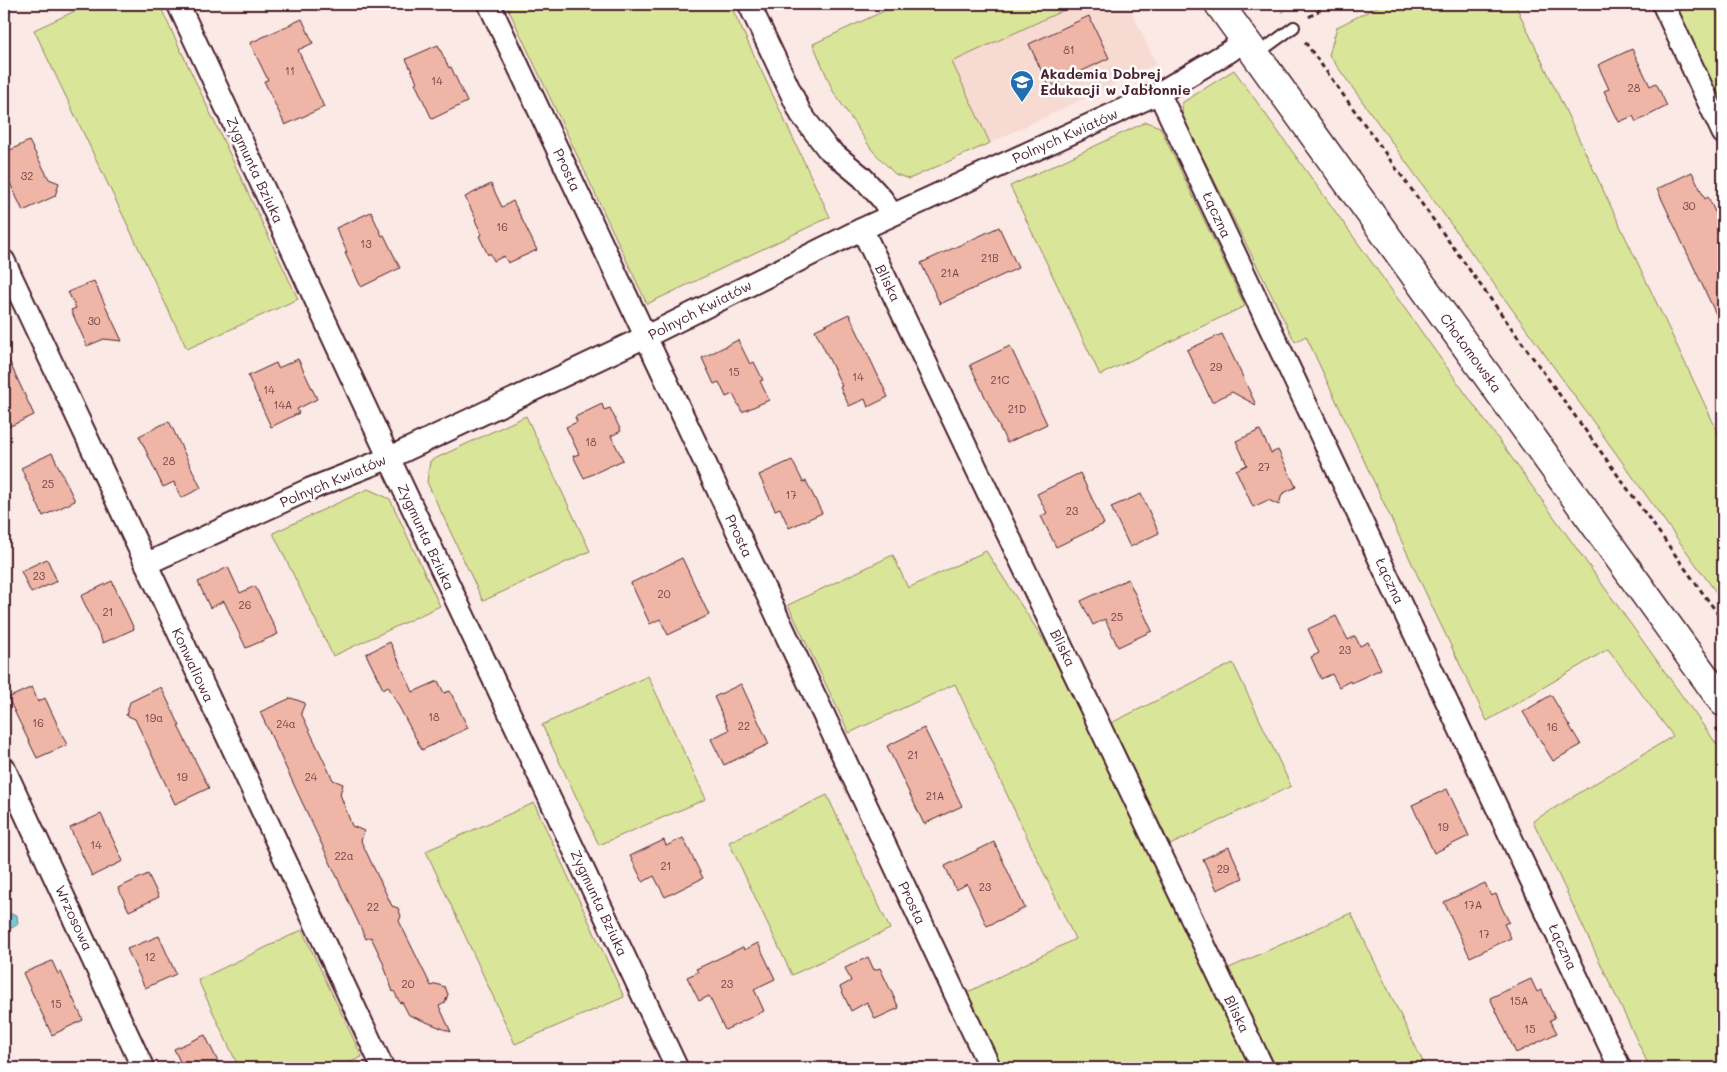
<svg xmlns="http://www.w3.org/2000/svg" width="1727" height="1072" font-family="Mali,sans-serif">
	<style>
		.built { fill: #f7dad2 }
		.green { fill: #d9e598; stroke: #928262 }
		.water { fill: #79c9d3; stroke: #668590 }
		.building { fill: #efb6a7; stroke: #4a1f2b }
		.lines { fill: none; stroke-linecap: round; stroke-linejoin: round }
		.lane-casing { stroke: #4a1f2b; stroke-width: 14 }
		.street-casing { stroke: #4a1f2b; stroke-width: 25 }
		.secondary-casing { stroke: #4a1f2b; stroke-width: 31 }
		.path { stroke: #4a1f2b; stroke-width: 3; stroke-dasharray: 5 4; stroke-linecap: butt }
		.lane { stroke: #fff; stroke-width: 10 }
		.street { stroke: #fff; stroke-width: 21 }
		.secondary { stroke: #fff; stroke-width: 28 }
		.labels { text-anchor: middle; stroke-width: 5; stroke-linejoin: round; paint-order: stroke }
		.number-label { font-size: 11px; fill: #73454a }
		.poi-label { font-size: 14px; font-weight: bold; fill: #4a1f2b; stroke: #fff; text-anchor: start }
		.street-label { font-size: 14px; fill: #4a1f2b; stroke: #fff }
	</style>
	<rect width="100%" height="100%" fill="#fae9e5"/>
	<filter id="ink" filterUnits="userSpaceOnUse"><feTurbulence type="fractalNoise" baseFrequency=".02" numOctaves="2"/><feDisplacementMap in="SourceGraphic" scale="10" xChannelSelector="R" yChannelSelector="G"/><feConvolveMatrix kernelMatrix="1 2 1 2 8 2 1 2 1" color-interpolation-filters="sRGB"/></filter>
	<g filter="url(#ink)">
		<path class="built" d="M1077 4H1128L1156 64 990 143 952 62Z"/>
		<path class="green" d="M90 4H159L298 299 187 349 34 30Z
			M506 4H730L830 217 647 304Z
			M899 4H1077L952 62 990 143 909 179 895 174 872 150 833 91 813 44Z
			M1383 4H1515L1723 443V602L1329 55 1337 27Z
			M1676 4H1723V106Z
			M1234 70 1723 753V1068H1650L1533 821 1673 736 1608 649 1487 721 1429 600 1306 336 1295 342 1182 116V103Z
			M1146 122 1160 127 1245 306 1100 375 1010 186Z
			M526 416 590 551 483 601 427 482 430 461Z
			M368 489 390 499 440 606 333 656 273 533Z
			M986 551 1045 642 1128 805 1254 1068H982L950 1001 1075 939 955 684 849 733 788 605 893 555 908 588Z
			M1233 663 1291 786 1170 845 1111 723Z
			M648 676 706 799 599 845 542 725Z
			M827 795 890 929 792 975 729 842Z
			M534 803 624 997 515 1044 426 851Z
			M1351 913 1426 1068H1275L1227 969Z
			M302 930 362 1057 337 1068H239L198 980Z"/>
		<path class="water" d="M4 913 17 915 18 924 12 928 4 927Z"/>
		<path class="building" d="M1089 16 1109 58 1049 87 1029 44Z
			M302 19 313 43 298 50 324 107 285 125 264 81 268 80 250 43Z
			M438 45 449 68 451 67 467 102 432 119 415 83 417 82 406 59Z
			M1632 49 1650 86 1656 83 1667 106 1636 122 1633 116 1619 122 1604 91 1609 89 1598 65Z
			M29 141 49 179 59 183 55 196 23 211 4 170V153Z
			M1692 172 1705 199 1708 197 1723 229V329L1657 189Z
			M491 184 502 207 513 201 537 250 508 263 504 256 494 261 490 253 488 255 479 236 482 235 475 220 476 219 465 197Z
			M371 212 382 236 384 235 400 268 361 287 345 253 347 252 336 228Z
			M999 227 1018 268 940 304 921 263Z
			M94 281 122 341 104 339 87 346 71 310 76 308 68 292Z
			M849 314 888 397 868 407 865 399 849 406 840 387 842 386 815 330Z
			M1222 334 1239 369 1256 405 1232 392 1212 402 1187 350Z
			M738 340 750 364 754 362 763 380 760 381 769 400 742 412 733 394 726 397 719 382 714 384 702 358Z
			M1010 346 1047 424 1007 443 970 365Z
			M4 350 34 415 4 429Z
			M298 359 317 399 297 409 299 413 271 427 248 376 276 363 278 368Z
			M602 404 604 410 610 408 621 431 611 436 623 460 584 478 573 456 579 454 566 427 577 422 575 417Z
			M169 421 201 488 181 498 174 482 163 487 139 436Z
			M1260 430 1271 453 1278 450 1296 487 1282 494 1279 505 1268 500 1253 507 1236 470 1247 465 1236 441Z
			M52 453 75 501 43 516 21 468Z
			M792 460 803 482 806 481 822 513 789 528 780 508 775 510 759 475Z
			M1080 473 1104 524 1056 547 1041 516 1047 513 1037 494Z
			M1141 494 1159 533 1130 547 1111 507Z
			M682 558 709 615 668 635 660 619 650 624 631 583Z
			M47 559 57 581 31 593 21 571Z
			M228 567 240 593 255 586 278 634 246 648 224 601 210 608 198 582Z
			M1128 579 1152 631 1118 647 1105 619 1093 625 1081 601Z
			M112 581 134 629 103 643 81 596Z
			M1336 616 1348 640 1355 636 1360 646 1368 642 1381 669 1351 683 1350 681 1339 687 1332 674 1321 679 1311 657 1319 653 1308 629Z
			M390 642 413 692 438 681 444 693 450 691 468 728 422 750 388 686 383 689 366 654Z
			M741 684 769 744 724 765 711 739 729 730 714 697Z
			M32 687 38 702 45 698 67 745 37 758 8 698Z
			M161 687 180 726H178L209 788 175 804 135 719 126 715 130 702Z
			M1551 695 1581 745 1553 761 1523 712Z
			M291 698 305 703 301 713 333 780 343 784 340 794 352 826 364 831 361 841 392 906 398 908 401 916 399 921 431 986 436 984 445 987 448 994 445 1003 439 1006 451 1032 409 1015 402 1002 400 1003 394 991 393 992 382 960 371 937 366 939 260 712Z
			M924 728 962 806 924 824 887 746Z
			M1447 789 1469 836 1434 853 1412 805Z
			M101 814 123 861 92 876 70 828Z
			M683 838 703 878 665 897 654 876 643 882 630 856 664 840 666 846Z
			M994 842 1025 908 987 926 967 884 956 890 945 866Z
			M1229 847 1243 878 1217 890 1203 859Z
			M148 874 159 897 129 911 118 888Z
			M1485 883 1491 896 1496 894 1502 908 1509 922 1504 924 1511 938 1470 957 1444 902Z
			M159 936 176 974 145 988 127 949Z
			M758 943 775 979 754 989 764 1011 725 1030 709 996 699 1001 687 977 698 972 696 969 743 947 744 950Z
			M868 957 874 970 880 968 899 1008 875 1019 867 1002 851 1011 840 987 851 981 845 968Z
			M52 961 58 974 61 972 83 1020 52 1035 23 973Z
			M1531 979 1537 992 1542 990 1548 1004 1555 1018 1550 1020 1557 1033 1516 1053 1490 998Z
			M205 1035 221 1068H183L174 1049Z"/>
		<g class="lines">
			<g class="lane-casing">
				<path id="lane" d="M1257 54 1294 27"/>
			</g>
			<g class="street-casing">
				<path id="street" d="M178 4 389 458 677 1068
					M489 4 990 1068
					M749 4 801 114 827 148 862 177 882 199 892 215
					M1663 4 1723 133
					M1159 93 1620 1068
					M862 229 1263 1068
					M4 261 383 1068
					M146 564 310 489 389 458 645 337 862 229 1159 93 1230 51 1245 39
					M4 768 143 1068"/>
			</g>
			<g class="secondary-casing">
				<path id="secondary" d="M1219 4 1723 702"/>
			</g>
			<path class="path" d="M1277 4 1283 12
				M1309 17 1329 4
				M1305 42 1723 621
				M1716 728 1723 737"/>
			<use href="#lane" class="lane"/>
			<use href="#street" class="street"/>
			<use href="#secondary" class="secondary"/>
		</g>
	</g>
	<defs>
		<g id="school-pin" transform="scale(1.25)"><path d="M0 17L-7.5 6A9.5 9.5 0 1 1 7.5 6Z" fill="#1f6fb2" stroke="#fff"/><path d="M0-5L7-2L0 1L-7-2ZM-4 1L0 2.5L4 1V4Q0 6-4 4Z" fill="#fff"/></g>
	</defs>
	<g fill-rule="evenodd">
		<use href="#school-pin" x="1022" y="82"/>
	</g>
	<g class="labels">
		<g class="number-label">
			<text x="1069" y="54">81</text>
			<text x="290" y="75">11</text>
			<text x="437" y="85">14</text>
			<text x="1634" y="92">28</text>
			<text x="27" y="180">32</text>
			<text x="1689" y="210">30</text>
			<text x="502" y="231">16</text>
			<text x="366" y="248">13</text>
			<text x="990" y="262">21B</text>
			<text x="950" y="277">21A</text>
			<text x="94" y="325">30</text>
			<text x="1216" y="371">29</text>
			<text x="734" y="376">15</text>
			<text x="858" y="381">14</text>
			<text x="1000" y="384">21C</text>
			<text x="269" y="394">14</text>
			<text x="283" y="409">14A</text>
			<text x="1017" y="413">21D</text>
			<text x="591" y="446">18</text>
			<text x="169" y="465">28</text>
			<text x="1264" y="471">27</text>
			<text x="48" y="488">25</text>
			<text x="791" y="499">17</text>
			<text x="1072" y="515">23</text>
			<text x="39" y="580">23</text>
			<text x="664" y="598">20</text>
			<text x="245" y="609">26</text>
			<text x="108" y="616">21</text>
			<text x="1117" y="621">25</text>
			<text x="1345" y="654">23</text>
			<text x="434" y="721">18</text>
			<text x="154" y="722">19a</text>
			<text x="38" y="727">16</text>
			<text x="286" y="728">24a</text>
			<text x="744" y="730">22</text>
			<text x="1552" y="731">16</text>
			<text x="913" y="759">21</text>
			<text x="182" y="781">19</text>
			<text x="311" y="781">24</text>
			<text x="935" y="800">21A</text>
			<text x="1443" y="831">19</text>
			<text x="96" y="849">14</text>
			<text x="344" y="860">22a</text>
			<text x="666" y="870">21</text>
			<text x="1223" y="873">29</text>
			<text x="985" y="891">23</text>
			<text x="1473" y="909">17A</text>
			<text x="373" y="911">22</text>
			<text x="1484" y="938">17</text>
			<text x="150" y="961">12</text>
			<text x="408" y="988">20</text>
			<text x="727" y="988">23</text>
			<text x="1519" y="1005">15A</text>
			<text x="56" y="1008">15</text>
			<text x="1530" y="1033">15</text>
		</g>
		<g class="poi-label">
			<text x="1040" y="79">Akademia Dobrej<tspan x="1040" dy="16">Edukacji w Jabłonnie</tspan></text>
		</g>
		<g class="street-label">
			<text transform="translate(1065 136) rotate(-24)" y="5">Polnych Kwiatów</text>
			<text transform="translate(255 170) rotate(65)" y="5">Zygmunta Bziuka</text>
			<text transform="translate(567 170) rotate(65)" y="5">Prosta</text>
			<text transform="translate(1217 215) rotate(65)" y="5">Łączna</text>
			<text transform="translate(888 283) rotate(64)" y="5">Bliska</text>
			<text transform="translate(700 310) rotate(-27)" y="5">Polnych Kwiatów</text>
			<text transform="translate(1471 353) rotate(54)" y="5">Chotomowska</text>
			<text transform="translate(333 481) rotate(-23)" y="5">Polnych Kwiatów</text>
			<text transform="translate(739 536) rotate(65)" y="5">Prosta</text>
			<text transform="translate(426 537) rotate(65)" y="5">Zygmunta Bziuka</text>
			<text transform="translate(1390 581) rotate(65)" y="5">Łączna</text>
			<text transform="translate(1063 648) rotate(64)" y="5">Bliska</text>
			<text transform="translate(193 665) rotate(65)" y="5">Konwaliowa</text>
			<text transform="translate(599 903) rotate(65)" y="5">Zygmunta Bziuka</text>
			<text transform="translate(912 903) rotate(65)" y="5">Prosta</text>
			<text transform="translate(74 918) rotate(65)" y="5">Wrzosowa</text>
			<text transform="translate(1563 947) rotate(65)" y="5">Łączna</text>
			<text transform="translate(1237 1014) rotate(64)" y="5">Bliska</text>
		</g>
	</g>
	<rect width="1727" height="1072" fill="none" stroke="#fff" stroke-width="20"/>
	<rect x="10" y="10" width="1707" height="1052" fill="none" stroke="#4a1f2b" stroke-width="2" filter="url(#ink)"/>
</svg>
